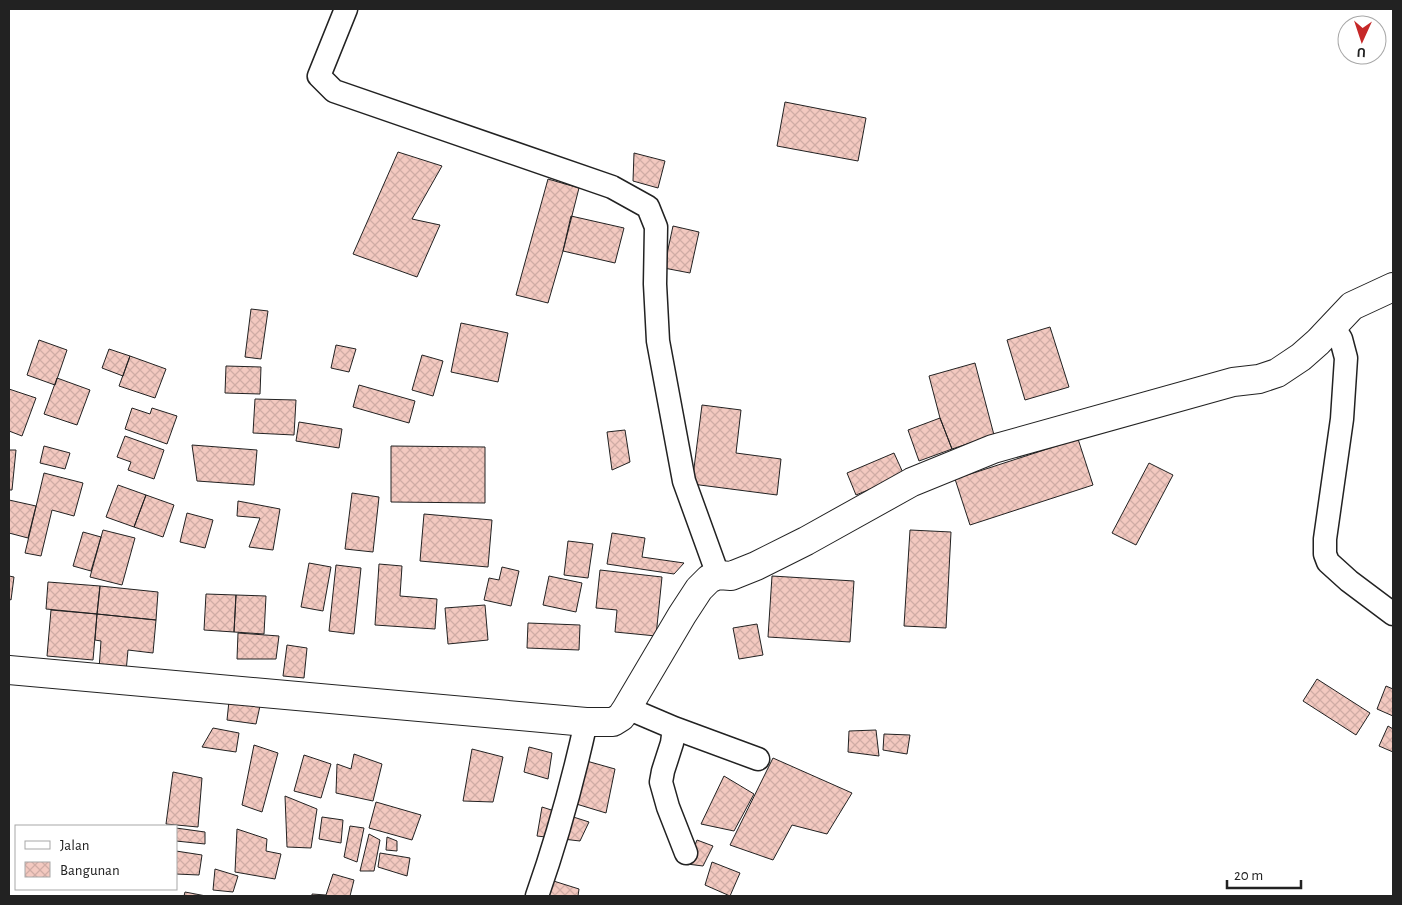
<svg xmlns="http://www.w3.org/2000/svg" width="1402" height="905" font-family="'Alegreya Sans',sans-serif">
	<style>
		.building { fill: url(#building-cross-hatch); stroke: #222 }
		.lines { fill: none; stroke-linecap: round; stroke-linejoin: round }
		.minor-casing { stroke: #222; stroke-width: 25 }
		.tertiary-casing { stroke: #222; stroke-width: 30 }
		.minor { stroke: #fff; stroke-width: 22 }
		.tertiary { stroke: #fff; stroke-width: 28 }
	</style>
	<defs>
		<pattern id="building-cross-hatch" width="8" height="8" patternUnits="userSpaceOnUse" patternTransform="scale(1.25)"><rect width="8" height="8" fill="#f3c9c0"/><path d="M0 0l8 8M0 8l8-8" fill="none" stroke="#d0aca5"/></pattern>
	</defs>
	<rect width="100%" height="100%" fill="#fff"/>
	<path class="building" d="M785 102 866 118 858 161 777 146Z
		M398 152 442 166 412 219 440 225 417 277 353 254Z
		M634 153 665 161 658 188 633 181Z
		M548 179 579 188 563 251 548 303 516 295Z
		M571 216 624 228 615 263 563 251Z
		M673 226 699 232 690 273 664 268Z
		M251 309 268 311 261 359 245 357Z
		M461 323 508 333 498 382 451 372Z
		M1050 327 1069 387 1025 400 1007 340Z
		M39 340 67 350 55 385 27 375Z
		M336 345 356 349 349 372 331 368Z
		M109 349 130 356 123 376 102 368Z
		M422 355 443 361 433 396 412 390Z
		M130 356 166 369 155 398 119 386Z
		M975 363 994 435 952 449 940 418 929 376Z
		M226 366 261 367 260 394 225 393Z
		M57 378 90 390 77 425 44 414Z
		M359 385 415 401 409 423 353 407Z
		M9 389 36 398 22 436 9 431Z
		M255 399 296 400 294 435 253 433Z
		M702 405 741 410 736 453 781 459 777 495 692 484Z
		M132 408 150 414 152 408 177 416 167 444 125 429Z
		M940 418 952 449 919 461 908 430Z
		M299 422 342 429 339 448 296 441Z
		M625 430 630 462 612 470 607 432Z
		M125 436 164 450 154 479 128 470 131 462 117 457Z
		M1078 439 1093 485 970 525 955 479Z
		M192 445 257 450 254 485 197 481Z
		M44 446 70 453 65 469 40 463Z
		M391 446 485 447V503L391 502Z
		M9 450H16L12 490H9Z
		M894 453 904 475 856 495 847 473Z
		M1149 463 1173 475 1136 545 1112 533Z
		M44 473 83 483 74 516 52 510 41 556 25 553Z
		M118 485 146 495 134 527 106 517Z
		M352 493 379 497 373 552 345 549Z
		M146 495 174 505 163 537 134 527Z
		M9 500 36 506 28 538 9 533Z
		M238 501 280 509 273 550 249 547 260 518 237 516Z
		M187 513 213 520 205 548 180 542Z
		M424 514 492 520 488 567 420 561Z
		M103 530 135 538 122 585 90 577Z
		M910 530 951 532 946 628 904 626Z
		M83 532 101 537 91 571 73 566Z
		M612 533 645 538 642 557 684 563 674 574 607 564Z
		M568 541 593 544 588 578 564 575Z
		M309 563 331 567 323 611 301 607Z
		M379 564 402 566 400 596 437 599 435 629 375 625Z
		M336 565 361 568 354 634 329 631Z
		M502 567 519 571 511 606 484 600 489 578 499 580Z
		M600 570 662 577 656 636 615 632 617 610 596 608Z
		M9 576 14 577 11 600 9 599Z
		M549 576 582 583 576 612 543 605Z
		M772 576 854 581 850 642 768 637Z
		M48 582 100 586 97 614 46 609Z
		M100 586 158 592 156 620 97 614Z
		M206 594 236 595 234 632 204 630Z
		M236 595 266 596 264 634 234 632Z
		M485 605 488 640 448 644 445 608Z
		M51 610 97 614 93 660 47 656Z
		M97 614 156 620 153 653 128 650 126 672 99 669 101 641 95 640Z
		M528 623 580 625 579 650 527 648Z
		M757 624 763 655 739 659 733 628Z
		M238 633 279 636 276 659H237Z
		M287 645 307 648 304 678 283 676Z
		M1317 679 1370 713 1356 735 1303 701Z
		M1386 686 1393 689V716L1377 709Z
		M229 701 260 706 256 724 227 720Z
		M1388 726 1393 729V752L1379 746Z
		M213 728 239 733 236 752 202 747Z
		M876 730 879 756 848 752 849 731Z
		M884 734 910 735 907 754 883 750Z
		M254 745 278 753 262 812 242 805Z
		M529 747 552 753 548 779 524 772Z
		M472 749 503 757 493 802 463 801Z
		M354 754 382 764 373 801 336 793 337 764 351 769Z
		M304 755 331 764 321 798 294 791Z
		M773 758 852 793 827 834 792 825 773 860 730 845Z
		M583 760 615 769 606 813 573 803Z
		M173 772 202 778 198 827 166 824Z
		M724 776 754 794 734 831 701 824Z
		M285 796 317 809 311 848 287 847Z
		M376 802 421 815 412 840 369 828Z
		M542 807 589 822 580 841 537 836Z
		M322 817 343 820 341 843 319 839Z
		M350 826 364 828 357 862 344 857Z
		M176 828 205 832V844L176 841Z
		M237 829 267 839 266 851 281 854 275 879 235 872Z
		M369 834 380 840 374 871H360Z
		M387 837 397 841V851L386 850Z
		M697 840 713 846 703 866 687 864Z
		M176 851 202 855 199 875 176 874Z
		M380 853 410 858 407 876 378 867Z
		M712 862 740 873 730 896 705 885Z
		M215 869 238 876 233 892 213 890Z
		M333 874 354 880 350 896H312V894L326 895Z
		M544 878 579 889 578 896H543Z
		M185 892 206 896H184Z"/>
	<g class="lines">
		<g class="minor-casing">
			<path id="minor" d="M346 9 319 76 334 91 612 187 648 207 656 227 655 284 658 341 684 481 718 575
				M1333 326 1341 339 1346 358 1342 419 1325 539V554L1328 562 1349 581 1393 614
				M627 708 674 728 672 743 663 771 661 782 668 807 686 853
				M674 728 758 759
				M537 896C557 839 573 781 586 722"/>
		</g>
		<g class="tertiary-casing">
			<path id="tertiary" d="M9 670 586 722H613L621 717 627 708 682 615 699 589 709 579 718 575 731 576 756 566 806 541 912 482 993 449 1233 382 1259 379 1277 373 1301 357 1318 342 1352 306 1393 287"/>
		</g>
		<use href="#minor" class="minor"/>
		<use href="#tertiary" class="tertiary"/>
	</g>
	<rect width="1402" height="905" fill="none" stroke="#222222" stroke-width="20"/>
	<rect x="15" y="825" width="162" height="65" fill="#ffffff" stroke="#a7a7a7"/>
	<rect x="25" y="841" width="25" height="8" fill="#ffffff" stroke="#a7a7a7"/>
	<text x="60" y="850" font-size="15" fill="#222222">Jalan</text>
	<rect x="25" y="862" width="25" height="15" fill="url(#building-cross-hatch)" stroke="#a7a7a7"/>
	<text x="60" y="875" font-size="15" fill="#222222">Bangunan</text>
	<g transform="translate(1362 40) rotate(183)"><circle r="24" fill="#ffffff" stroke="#a7a7a7"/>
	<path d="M0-4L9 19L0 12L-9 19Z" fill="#c62828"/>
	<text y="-8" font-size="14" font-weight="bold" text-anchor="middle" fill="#222222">U</text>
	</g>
	<path d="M1227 880v8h74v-8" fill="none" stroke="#222222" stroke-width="2.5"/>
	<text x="1234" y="880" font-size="15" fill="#222222" stroke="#ffffff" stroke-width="4" paint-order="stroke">20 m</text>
</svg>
